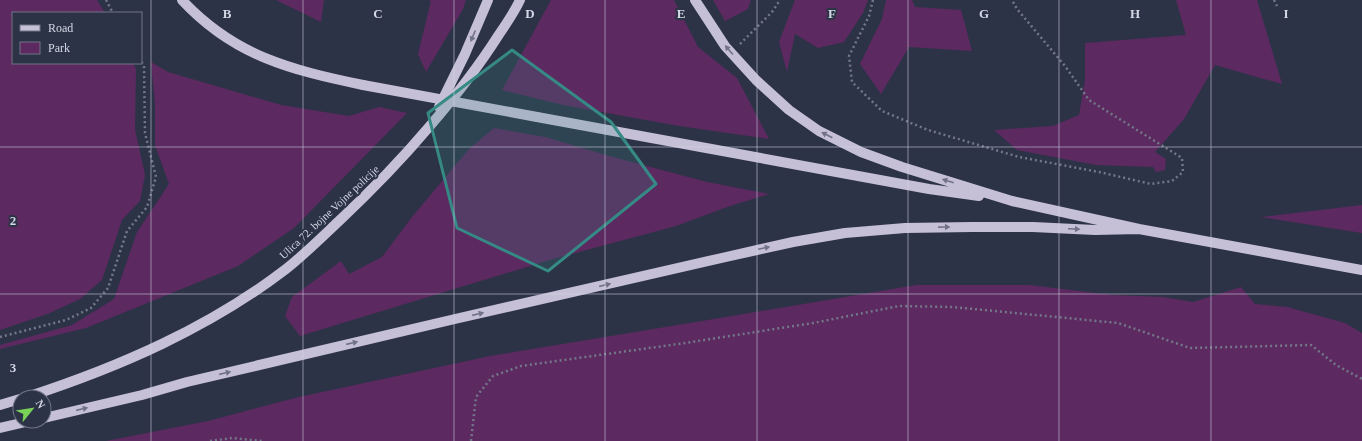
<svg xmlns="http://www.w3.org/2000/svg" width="1362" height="441" font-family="'Times New Roman',serif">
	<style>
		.green { fill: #5c2960 }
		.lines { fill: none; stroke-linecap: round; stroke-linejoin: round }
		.path { stroke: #737889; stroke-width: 2.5; stroke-dasharray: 2 3; stroke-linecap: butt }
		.major { stroke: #c6c0d6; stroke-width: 10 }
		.major-bridge { stroke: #c6c0d6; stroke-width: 10 }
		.oneway { fill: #727287 }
		.marked { fill: #368a86; fill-opacity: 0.2; stroke: #368a86; stroke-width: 3; stroke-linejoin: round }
		.grid { fill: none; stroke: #d4d8e5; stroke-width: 1; stroke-opacity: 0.55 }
		.labels { text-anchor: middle; stroke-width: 4; stroke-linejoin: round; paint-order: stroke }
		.street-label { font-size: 11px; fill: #d4d8e5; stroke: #2d3347 }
		.grid-label { font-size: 13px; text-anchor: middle; font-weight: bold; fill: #d4d8e5; stroke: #2d3347; stroke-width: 4; stroke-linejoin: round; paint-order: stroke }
	</style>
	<rect width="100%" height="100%" fill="#2d3347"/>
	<path class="green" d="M0 0H97L105 13H13V63H133L136 69 135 129 145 175 140 201 122 220 102 280 80 299 50 313 0 330Z
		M276 0H324L321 22Z
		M427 0H466L463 9 426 72 418 54 431 1Z
		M551 0H674L698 47 737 78 769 139 679 126 563 105 502 90Z
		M713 0H751L748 9 725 21Z
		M795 0H868L863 13 844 42 818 48 795 34 787 72 779 42Z
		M886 0H912L915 7 961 10 972 51 909 47 881 94 860 64 882 19Z
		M1176 0H1257L1282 84 1215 65 1184 119 1155 152 1166 159 1165 170 1156 172 1153 167 1096 165 1017 150 994 130 1053 126 1079 115 1085 80V43L1186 35Z
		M151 62 168 72 281 105 349 116 379 107 407 113 294 228 238 266 86 328 0 349V345L72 325 114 299 137 232 169 184 155 145V104Z
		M494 128 545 137 613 157 707 182 769 194 727 207 676 226 553 259 300 336 285 316 292 297 341 261 349 274 382 257 412 217 469 149Z
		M1362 205V233L1261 217Z
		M916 285H1029L1112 295 1163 297 1193 302 1241 287 1255 304 1287 307 1345 323 1362 333V441H106L208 421 299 397 490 356 738 315Z"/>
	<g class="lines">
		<path class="path" d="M106 0 113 13
			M873 0 869 16 849 56 852 82 882 111 928 130 1019 157 1099 172 1151 184 1172 181 1183 172 1182 158 1089 100 1065 66 1017 9 1012 0
			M1274 0 1277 6
			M740 44 772 12 780 0
			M0 337 66 320 91 308 108 288 127 231 147 207 156 177 145 133 144 66 141 61
			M210 441 232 438 262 441
			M471 441 476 397 493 376 521 366 685 343 813 323 899 306 953 307 1118 323 1190 348 1311 345 1336 365 1362 379"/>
		<path class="major" d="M182 0C234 56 291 70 363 85
			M695 0 725 46 756 80 789 110 819 131 861 152 902 167 1012 201 1139 229 1362 270
			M439 107 465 54 488 0
			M537 117 929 189 979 196
			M27 397C119 367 209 328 286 269 305 254 322 237 339 221 371 191 401 160 429 127 454 98 477 69 498 36 506 24 514 13 520 0
			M0 405 20 399
			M44 418 142 395 187 382 455 319 726 257 793 242 845 233 905 228 972 227H1033L1095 230 1139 229
			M0 428 30 421"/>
		<path class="major-bridge" d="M363 85 537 117"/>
	</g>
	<defs><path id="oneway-solid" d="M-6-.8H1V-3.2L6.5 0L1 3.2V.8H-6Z"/></defs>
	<g class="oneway">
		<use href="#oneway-solid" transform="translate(473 36) rotate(113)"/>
		<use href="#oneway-solid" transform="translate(729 50) rotate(-131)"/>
		<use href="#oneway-solid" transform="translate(827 135) rotate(-153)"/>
		<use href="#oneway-solid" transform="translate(948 181) rotate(-163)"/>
		<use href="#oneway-solid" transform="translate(944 227) rotate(-1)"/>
		<use href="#oneway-solid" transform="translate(1074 229) rotate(3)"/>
		<use href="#oneway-solid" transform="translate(764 248) rotate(-12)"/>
		<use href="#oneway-solid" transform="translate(605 285) rotate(-13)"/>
		<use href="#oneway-solid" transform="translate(478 314) rotate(-13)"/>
		<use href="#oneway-solid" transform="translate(352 343) rotate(-13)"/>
		<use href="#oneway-solid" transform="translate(225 373) rotate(-13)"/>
		<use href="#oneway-solid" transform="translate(82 409) rotate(-13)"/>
	</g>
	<path class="marked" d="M512 50 611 122 656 184 548 271 457 228 428 113Z"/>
	<path class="grid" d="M151 0V441M303 0V441M454 0V441M605 0V441M757 0V441M908 0V441M1059 0V441M1211 0V441M0 147H1362M0 294H1362"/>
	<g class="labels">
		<g class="street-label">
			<text transform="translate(329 212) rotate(-43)" y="4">Ulica 72. bojne Vojne policije</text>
		</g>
	</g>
	<g class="grid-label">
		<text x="227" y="18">B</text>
		<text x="378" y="18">C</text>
		<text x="530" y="18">D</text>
		<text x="681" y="18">E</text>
		<text x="832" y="18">F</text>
		<text x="984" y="18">G</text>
		<text x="1135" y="18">H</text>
		<text x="1286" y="18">I</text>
		<text x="13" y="225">2</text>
		<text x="13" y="372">3</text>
	</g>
	<rect x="12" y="12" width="130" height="52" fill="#2d3347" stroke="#707586"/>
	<rect x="20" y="25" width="20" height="6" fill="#c6c0d6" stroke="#707586"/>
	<text x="48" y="32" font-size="12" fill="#d4d8e5">Road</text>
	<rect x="20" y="42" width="20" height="12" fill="#5c2960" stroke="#707586"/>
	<text x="48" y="52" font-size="12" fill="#d4d8e5">Park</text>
	<g transform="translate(32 409) rotate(60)"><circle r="19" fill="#2d3347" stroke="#707586"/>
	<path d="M0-3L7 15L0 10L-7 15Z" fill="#7ad157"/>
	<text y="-6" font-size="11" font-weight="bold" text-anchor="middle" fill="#d4d8e5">N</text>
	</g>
</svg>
